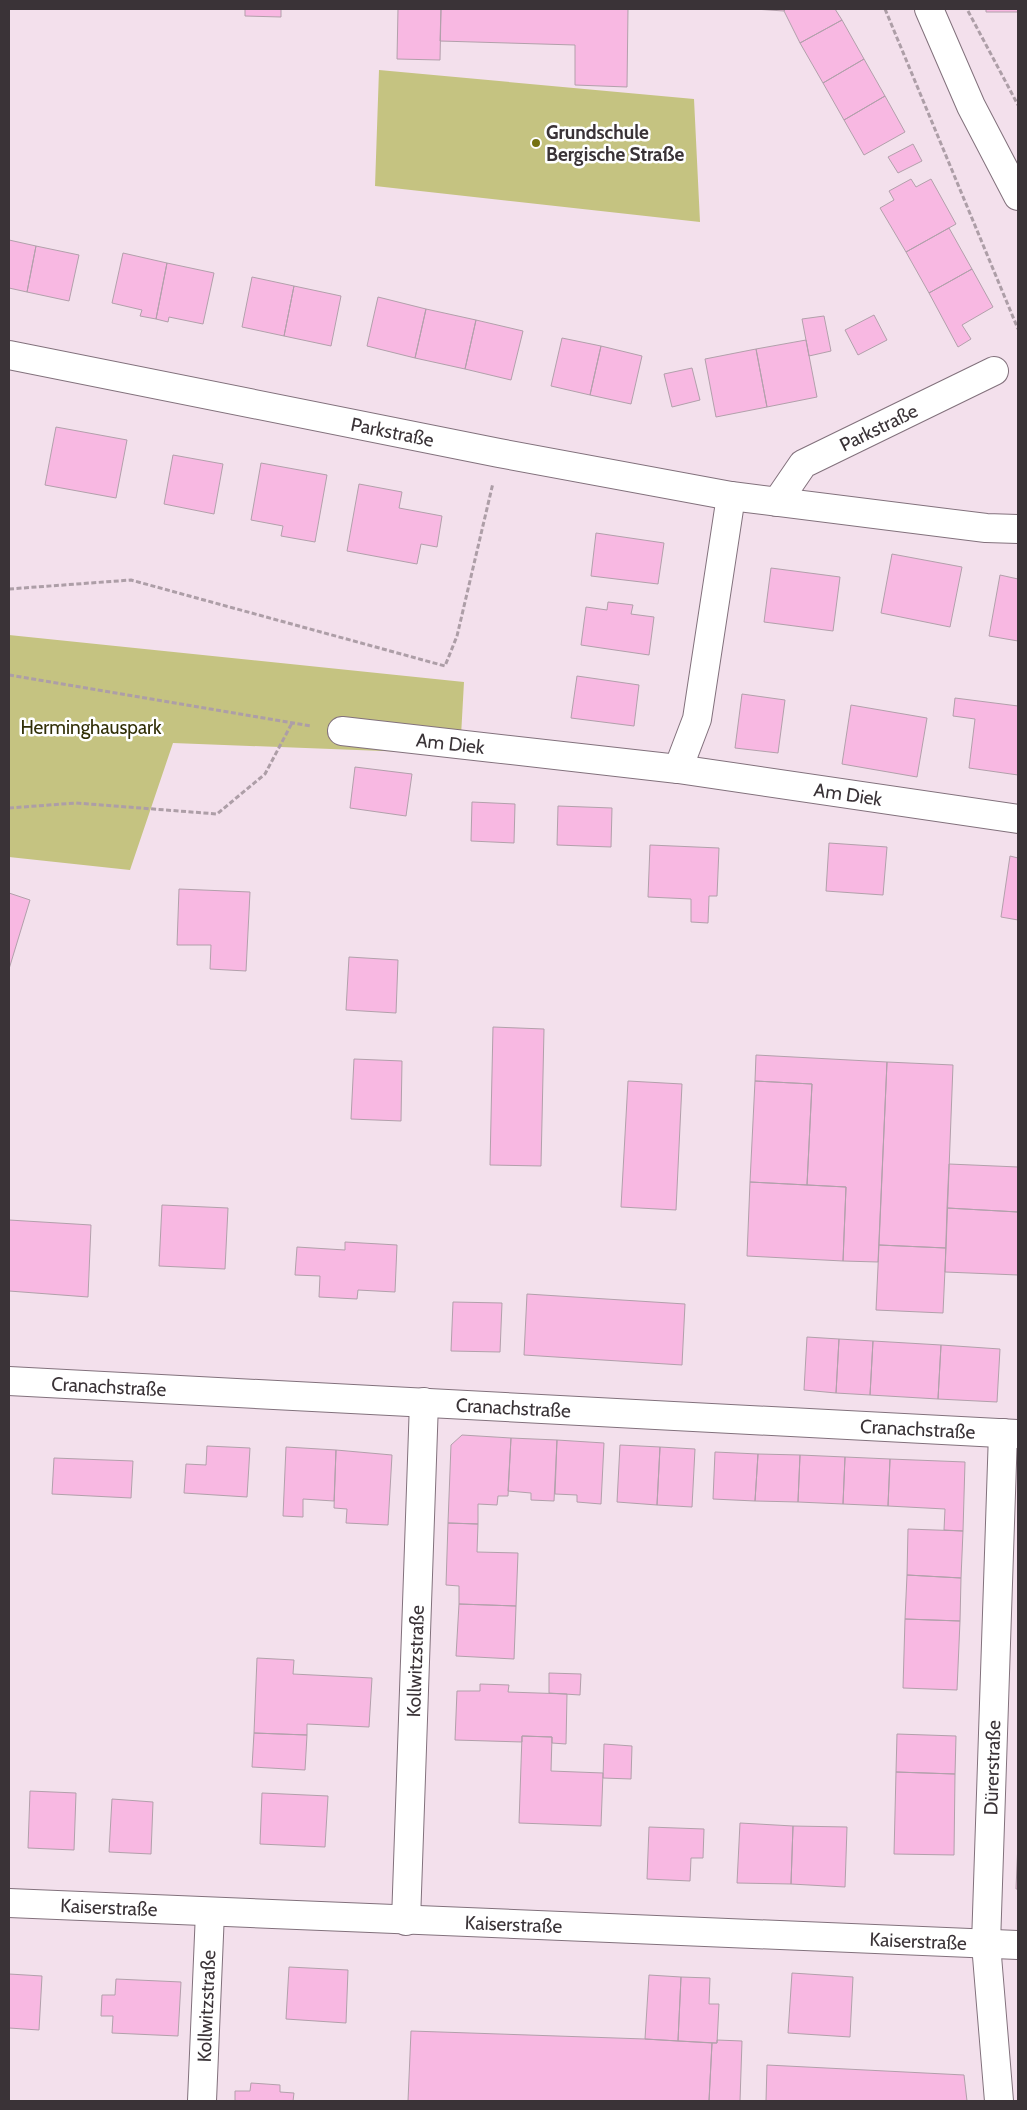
<svg xmlns="http://www.w3.org/2000/svg" width="1027" height="2110" font-family="Cabin,sans-serif">
	<style>
		.green { fill: #c5c381 }
		.building { fill: #f8b8e2; stroke: #b2a0ab }
		.lines { fill: none; stroke-linecap: round; stroke-linejoin: round }
		.minor-casing { stroke: #82717c; stroke-width: 30 }
		.major-casing { stroke: #82717c; stroke-width: 30 }
		.path { stroke: #ad9ea7; stroke-width: 3; stroke-dasharray: 5 2.5; stroke-linecap: butt }
		.minor { stroke: #fff; stroke-width: 28 }
		.major { stroke: #fff; stroke-width: 28 }
		.poi-dot { fill: #757112; stroke: #fff; stroke-width: 2 }
		.labels { text-anchor: middle; stroke-width: 5; stroke-linejoin: round; paint-order: stroke }
		.poi-label { font-size: 19px; font-weight: bold; fill: #3a3337; stroke: #fff; text-anchor: start }
		.street-label { font-size: 19px; fill: #3a3337; stroke: #fff }
		.park-label { font-size: 19px; fill: #312f06; stroke: #fff }
	</style>
	<rect width="100%" height="100%" fill="#f3e0ec"/>
	<path class="green" d="M379 70 694 99 700 222 375 186Z
		M9 635 464 682 460 754 173 743 130 870 9 857Z"/>
	<path class="building" d="M245 9H281V17L245 16Z
		M398 9H441L440 60 397 59Z
		M441 9H628L627 87 575 85V45L440 41Z
		M754 9H785L784 11Z
		M785 9H835L842 20 800 43 784 11Z
		M986 9H1018V12H986Z
		M842 20 864 59 823 83 800 43Z
		M864 59 885 96 844 120 823 83Z
		M885 96 905 132 864 155 844 120Z
		M913 144 922 161 898 173 888 157Z
		M911 179 916 187 931 179 956 224 906 252 880 208 894 200 889 191Z
		M949 228 972 269 929 293 906 252Z
		M9 240 36 246 27 292 9 288Z
		M36 246 79 255 69 301 27 292Z
		M123 253 167 263 156 319 140 316 142 310 112 303Z
		M167 263 214 273 203 324 169 317 168 322 156 319Z
		M972 269 993 307 962 325 971 339 958 347 929 293Z
		M252 277 294 286 284 336 242 327Z
		M294 286 341 296 331 346 284 336Z
		M378 297 426 309 415 358 367 346Z
		M426 309 476 320 465 369 415 358Z
		M874 315 887 340 858 355 845 330Z
		M824 316 831 351 809 356 802 319Z
		M476 320 523 331 511 380 465 369Z
		M562 338 601 346 590 395 551 386Z
		M806 340 817 397 767 407 756 349Z
		M601 346 642 356 631 404 590 395Z
		M756 349 767 407 716 417 705 359Z
		M692 368 700 400 672 407 664 374Z
		M56 427 127 440 116 498 45 485Z
		M173 455 223 464 214 514 164 504Z
		M261 463 327 475 315 542 281 536 283 526 251 520Z
		M359 484 402 492 399 508 442 516 437 547 421 544 417 564 347 551Z
		M596 533 664 543 658 584 591 576Z
		M892 554 962 567 950 627 881 613Z
		M771 568 840 577 833 631 764 622Z
		M1000 575 1018 579V641L989 636Z
		M608 602 633 605 631 614 654 617 649 655 581 645 586 607 607 610Z
		M577 676 639 685 634 726 571 718Z
		M742 694 785 700 778 753 735 748Z
		M955 698 1018 706V775L969 768 975 719 953 716Z
		M851 705 927 718 917 777 842 764Z
		M355 767 412 774 406 816 350 808Z
		M472 802 515 804 514 843 471 841Z
		M558 806 612 808 611 847 557 845Z
		M829 843 887 847 883 895 826 891Z
		M650 845 719 848 717 896H709L708 923 691 922V899L648 897Z
		M1010 856 1018 858V920L1001 917Z
		M179 889 250 892 246 971 210 969 211 945H177Z
		M9 893 30 900 9 969Z
		M349 957 398 960 396 1013 346 1010Z
		M493 1027 544 1029 541 1166 490 1165Z
		M756 1055 887 1062 878 1262 843 1261 846 1187 807 1185 812 1084 755 1081Z
		M354 1059 402 1061 401 1121 351 1119Z
		M887 1062 953 1065 946 1248 879 1245Z
		M628 1081 682 1084 676 1210 621 1207Z
		M755 1081 812 1084 807 1185 750 1182Z
		M949 1164 1018 1167V1212L947 1208Z
		M750 1182 846 1187 843 1261 747 1256Z
		M162 1205 228 1208 225 1269 159 1266Z
		M947 1208 1018 1212V1275L945 1272Z
		M9 1220 91 1225 88 1297 9 1291Z
		M345 1242 397 1245 395 1292 358 1290 357 1299 319 1297 320 1276 295 1275 297 1247 345 1250Z
		M879 1245 946 1248 943 1313 876 1310Z
		M527 1294 685 1304 682 1365 524 1355Z
		M453 1302 502 1303 500 1352 451 1351Z
		M807 1337 839 1339 836 1393 804 1390Z
		M839 1339 873 1341 870 1395 836 1393Z
		M873 1341 941 1345 938 1399 870 1395Z
		M941 1345 1000 1349 997 1402 938 1399Z
		M462 1435 511 1438 508 1496H498L497 1505 478 1504V1524L448 1523 451 1445Z
		M511 1438 557 1440 554 1501 531 1500V1493L508 1491Z
		M557 1440 604 1443 601 1504 577 1502V1495L555 1494Z
		M620 1445 660 1447 657 1505 617 1502Z
		M207 1446 250 1448 247 1497 184 1493 186 1464 206 1465Z
		M286 1447 336 1450 334 1501 303 1499V1517L283 1516Z
		M660 1447 695 1449 692 1507 657 1505Z
		M336 1450 392 1455 388 1525 346 1523 347 1509 334 1508Z
		M715 1452 758 1454 755 1501 713 1499Z
		M758 1454 800 1455 798 1502 755 1501Z
		M800 1455 845 1457 843 1504 798 1502Z
		M845 1457 890 1459 888 1506 843 1504Z
		M54 1458 133 1461 131 1498 52 1494Z
		M890 1459 965 1462 963 1531 944 1530 945 1509 888 1506Z
		M448 1523 478 1524 477 1552 518 1553 516 1606 459 1604V1586L446 1585Z
		M908 1529 963 1531 961 1578 907 1575Z
		M907 1575 961 1578 960 1621 905 1619Z
		M459 1604 516 1606 514 1659 456 1656Z
		M905 1619 960 1621 957 1690 903 1688Z
		M257 1658 294 1660 293 1674 372 1678 369 1727 307 1724V1735L254 1733Z
		M549 1673 581 1674 580 1695 549 1693Z
		M480 1684 509 1685 508 1692 567 1694 566 1744 552 1743V1737L522 1736V1742L455 1740 457 1691H480Z
		M254 1733 307 1735 305 1770 252 1767Z
		M897 1734 956 1736 955 1774 896 1772Z
		M522 1736 552 1737 551 1771 603 1773 601 1826 519 1823Z
		M604 1744 632 1746 631 1779 603 1778Z
		M896 1772 955 1774 954 1855 894 1854Z
		M30 1791 76 1793 74 1850 28 1848Z
		M262 1793 328 1796 325 1847 260 1844Z
		M112 1799 153 1802 151 1854 109 1852Z
		M740 1823 793 1826 791 1884 737 1883Z
		M793 1826 847 1827 845 1887 791 1884Z
		M649 1827 704 1829 703 1858H691L690 1881 647 1879Z
		M1018 1842V1889H1016Z
		M289 1967 348 1970 346 2023 286 2019Z
		M792 1973 853 1977 850 2037 788 2033Z
		M9 1974 42 1976 39 2030 9 2028Z
		M649 1975 681 1977 678 2041 645 2039Z
		M681 1977 710 1978 709 2004H719L717 2043 678 2041Z
		M116 1979 181 1982 178 2036 112 2033 113 2016H101L102 1995H115Z
		M411 2031 645 2039 712 2043 709 2101H408Z
		M717 2040 742 2041 740 2101H709L712 2043H717Z
		M767 2065 964 2075 967 2101H766Z
		M251 2083 280 2085V2092L294 2093 293 2101H235V2091H250Z"/>
	<g class="lines">
		<g class="minor-casing">
			<g id="minor">
				<path id="s1" d="M9 355 499 453 731 496 986 528 1018 529"/>
				<path id="s2" d="M777 502 803 464 994 371"/>
				<path id="s3" d="M342 731 678 769 1018 819"/>
				<path d="M678 769 697 719 731 496"/>
				<path id="s4" d="M9 1381 1018 1434"/>
				<path id="s5" d="M9 1903 1018 1945"/>
				<path id="s6" d="M406 1921 424 1402"/>
				<path id="s7" d="M202 2101 210 1912"/>
				<path id="s8" d="M999 2101 986 1944 1003 1433"/>
			</g>
		</g>
		<g class="major-casing">
			<path id="major" d="M929 9 971 106 1018 196"/>
		</g>
		<path class="path" d="M885 9 1018 329
			M968 11 1018 105
			M9 589 131 580 445 666 457 636 493 483
			M9 675 311 726
			M9 808 76 803 217 814 265 774 292 723"/>
		<use href="#minor" class="minor"/>
		<use href="#major" class="major"/>
	</g>
	<circle class="poi-dot" cx="536" cy="143" r="5"/>
	<g class="labels">
		<g class="poi-label">
			<text x="546" y="139">Grundschule<tspan x="546" dy="22">Bergische Straße</tspan></text>
		</g>
		<g class="street-label">
			<text dy="7" stroke="none"><textPath href="#s2" startOffset="130">Parkstraße</textPath></text>
			<text dy="7" stroke="none"><textPath href="#s1" startOffset="391">Parkstraße</textPath></text>
			<text dy="7" stroke="none"><textPath href="#s3" startOffset="109">Am Diek</textPath></text>
			<text dy="7" stroke="none"><textPath href="#s3" startOffset="510">Am Diek</textPath></text>
			<text dy="7" stroke="none"><textPath href="#s4" startOffset="100">Cranachstraße</textPath></text>
			<text dy="7" stroke="none"><textPath href="#s4" startOffset="505">Cranachstraße</textPath></text>
			<text dy="7" stroke="none"><textPath href="#s4" startOffset="910">Cranachstraße</textPath></text>
			<text dy="7" stroke="none"><textPath href="#s6" startOffset="260">Kollwitzstraße</textPath></text>
			<text dy="7" stroke="none"><textPath href="#s8" startOffset="334">Dürerstraße</textPath></text>
			<text dy="7" stroke="none"><textPath href="#s5" startOffset="100">Kaiserstraße</textPath></text>
			<text dy="7" stroke="none"><textPath href="#s5" startOffset="505">Kaiserstraße</textPath></text>
			<text dy="7" stroke="none"><textPath href="#s5" startOffset="910">Kaiserstraße</textPath></text>
			<text dy="7" stroke="none"><textPath href="#s7" startOffset="95">Kollwitzstraße</textPath></text>
		</g>
		<g class="park-label">
			<text x="91" y="734">Herminghauspark</text>
		</g>
	</g>
	<rect width="1027" height="2110" fill="none" stroke="#3a3337" stroke-width="20"/>
</svg>
